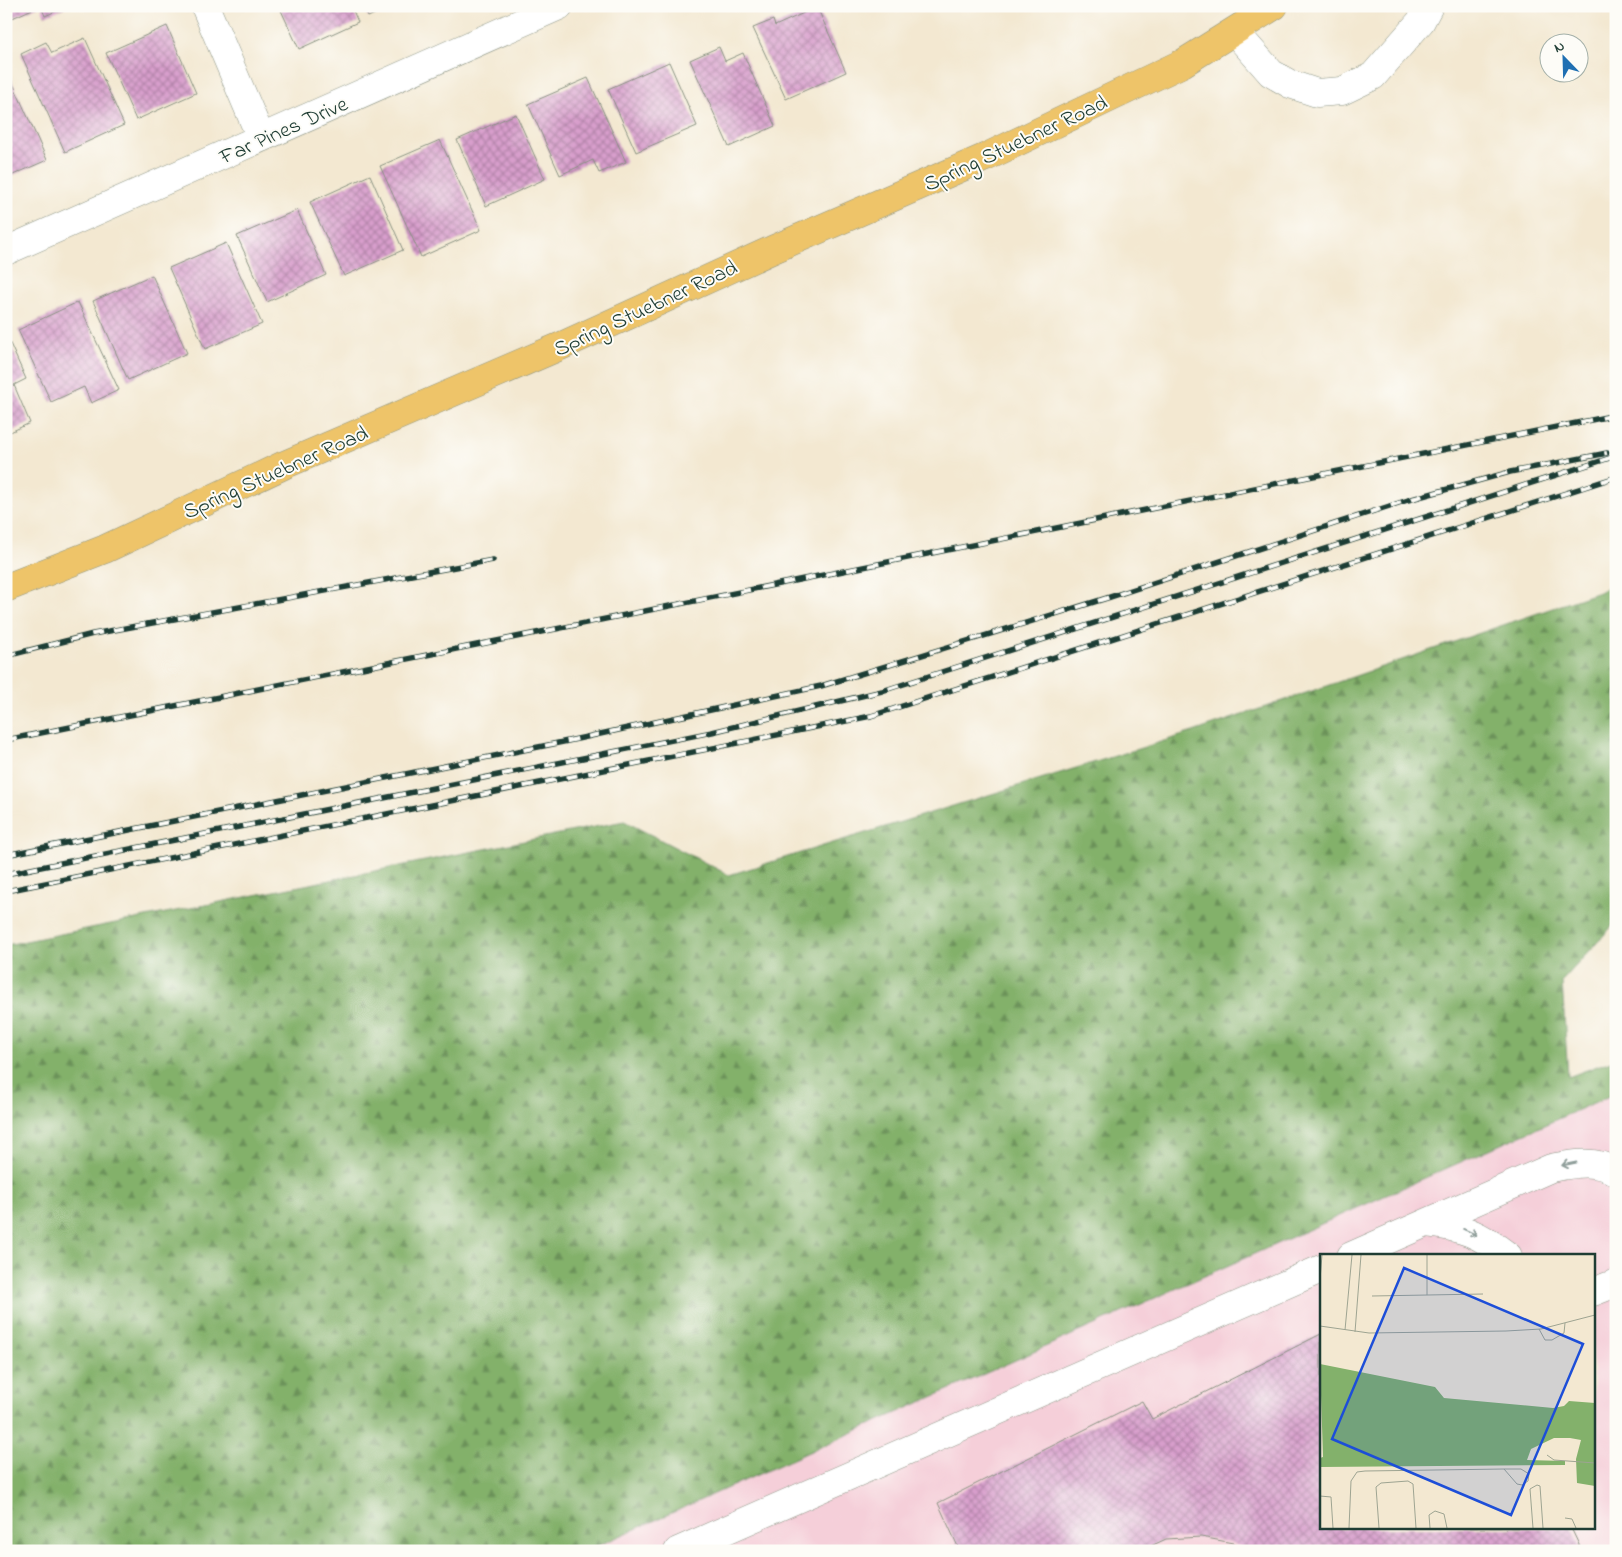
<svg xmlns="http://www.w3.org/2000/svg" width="1622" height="1557" font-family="'Indie Flower',sans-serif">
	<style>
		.built { fill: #f5cfd9; fill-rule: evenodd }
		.forest { fill: url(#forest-firs); stroke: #517750 }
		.building { fill: url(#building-cross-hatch) }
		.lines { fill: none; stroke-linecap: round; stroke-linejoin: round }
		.minor-casing { stroke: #899282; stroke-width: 29 }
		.major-casing { stroke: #899282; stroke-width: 29 }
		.minor { stroke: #fff; stroke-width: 28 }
		.major { stroke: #eec469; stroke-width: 28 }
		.rail-casing { stroke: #1f3d34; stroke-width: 5.5 }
		.rail { stroke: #fdfcf7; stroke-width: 4; stroke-dasharray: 11; stroke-linecap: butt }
		.oneway { stroke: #8f9e9a }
		.labels { text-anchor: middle; stroke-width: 4; stroke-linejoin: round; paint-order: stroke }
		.street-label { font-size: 22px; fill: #1f3d34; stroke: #fdfcf7 }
		.inset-road { fill: none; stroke: #9ea492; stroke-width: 1 }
		.view { fill: #1d4ed8; fill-opacity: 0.15; stroke: #1d4ed8; stroke-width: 2.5 }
		.inset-edge { fill: none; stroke: #1f3d34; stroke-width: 2.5 }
	</style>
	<defs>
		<pattern id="forest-firs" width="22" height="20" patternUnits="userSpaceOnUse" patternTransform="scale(1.25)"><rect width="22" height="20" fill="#83b16b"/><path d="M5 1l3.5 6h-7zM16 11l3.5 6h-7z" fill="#6b9159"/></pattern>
		<pattern id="building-cross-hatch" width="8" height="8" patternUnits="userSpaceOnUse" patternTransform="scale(1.25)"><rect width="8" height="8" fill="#d89ecc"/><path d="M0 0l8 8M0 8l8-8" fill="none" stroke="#af82a6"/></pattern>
	</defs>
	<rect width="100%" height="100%" fill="#fdfcf7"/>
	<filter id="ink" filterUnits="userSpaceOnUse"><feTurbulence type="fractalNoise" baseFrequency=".02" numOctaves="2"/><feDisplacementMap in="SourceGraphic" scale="10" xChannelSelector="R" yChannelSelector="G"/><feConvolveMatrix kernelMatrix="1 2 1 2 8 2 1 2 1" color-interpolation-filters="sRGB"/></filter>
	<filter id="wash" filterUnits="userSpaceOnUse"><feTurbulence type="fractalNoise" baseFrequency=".0096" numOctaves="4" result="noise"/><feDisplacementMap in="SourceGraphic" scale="20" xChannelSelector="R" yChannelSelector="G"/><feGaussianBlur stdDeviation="1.12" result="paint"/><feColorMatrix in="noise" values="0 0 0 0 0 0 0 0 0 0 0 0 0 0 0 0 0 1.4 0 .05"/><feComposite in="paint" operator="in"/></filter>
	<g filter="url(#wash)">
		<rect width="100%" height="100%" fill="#f3e8d1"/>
		<path class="built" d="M1616 1093V1551H586ZM1321 1256H1593V1528H1321Z"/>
		<path class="forest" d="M1616 582V922L1562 981 1568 1077 1616 1059V1093L586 1551H6V945L624 821 729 875 1193 732 1599 592Z"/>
		<g id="blocks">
			<path class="building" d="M6 6H39L8 20Z
				M41 6H68L45 16Z
				M279 6H351L358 22 299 49Z
				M363 6H392L368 17Z
				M817 7 846 72 786 99 753 28 773 20 775 26Z
				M167 26 196 93 136 120 106 53Z
				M85 38 124 125 65 152 21 54 46 42 52 53Z
				M719 47 725 61 743 53 775 126 729 147 690 60Z
				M669 62 697 126 636 152 608 89Z
				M6 68 47 160 6 178Z
				M588 78 626 162 599 173 593 160 560 175 528 104Z
				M516 114 545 179 486 206 457 140Z
				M440 140 481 230 421 257 380 166Z
				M370 175 403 250 344 276 310 202Z
				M297 210 326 275 267 302 237 236Z
				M226 243 262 324 205 349 169 268Z
				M152 275 187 353 128 380 93 301Z
				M78 302 119 390 91 403 84 387 51 402 18 330Z
				M8 339 26 379 14 385 30 423 6 434V340Z
				M1321 1334V1528H1571L1582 1551H1248L1233 1543 1201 1537 1166 1539 1140 1551H960L938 1503 1142 1401 1152 1419Z"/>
		</g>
	</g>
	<g filter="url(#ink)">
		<use href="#blocks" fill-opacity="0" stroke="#899282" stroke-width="1"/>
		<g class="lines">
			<g class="minor-casing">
				<path id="minor" d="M205 6 261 138
					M1235 32 1271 73 1290 84 1317 93 1342 91 1373 76 1421 21 1429 6
					M6 251 559 6
					M1426 1223C1463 1227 1478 1233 1508 1256
					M1351 1256 1551 1168C1573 1164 1595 1159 1616 1172
					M1593 1292 1616 1283
					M678 1551 1321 1269"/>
			</g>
			<g class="major-casing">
				<path id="major" d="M6 588 105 549 284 465 561 346 774 249 986 157 1183 63 1274 6"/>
			</g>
			<use href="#minor" class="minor"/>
			<use href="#major" class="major"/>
			<g class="rail-casing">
				<path id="rail" d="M6 656 93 634 493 560
					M6 740 1616 415
					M6 855 568 741 821 686 1107 598 1408 500 1510 472 1607 453
					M6 874 712 732 882 691 1616 456
					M6 891 871 716 1616 477"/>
			</g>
			<use href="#rail" class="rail"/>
		</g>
		<defs><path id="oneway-shaft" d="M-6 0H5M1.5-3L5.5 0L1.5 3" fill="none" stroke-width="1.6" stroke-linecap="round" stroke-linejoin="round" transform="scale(1.25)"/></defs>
		<g class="oneway">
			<use href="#oneway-shaft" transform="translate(1569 1164) rotate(169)"/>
			<use href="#oneway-shaft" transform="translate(1470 1232) rotate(24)"/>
		</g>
	</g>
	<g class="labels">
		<g class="street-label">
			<text transform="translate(283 129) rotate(-24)" y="8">Far Pines Drive</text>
			<text transform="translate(1015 142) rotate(-25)" y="8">Spring Stuebner Road</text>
			<text transform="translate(645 307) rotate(-25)" y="8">Spring Stuebner Road</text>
			<text transform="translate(275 471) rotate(-24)" y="8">Spring Stuebner Road</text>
		</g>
	</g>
	<g transform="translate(1320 1254)">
		<rect width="275" height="275" fill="#f3e8d1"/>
		<path d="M0 110 115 133 124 144 233 154 244 152 249 147 275 149V232L257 229 256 205 261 186 250 184H234L211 195 207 206 245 207V211L0 213V204L3 203Z" fill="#83b16b"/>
		<path class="inset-road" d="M107 1V41M0 26 2 1M52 42 163 40M0 72 49 79 186 77 221 75 275 61M219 75 225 86H232L244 79 245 69M25 76 32 1M35 78 41 1M227 201 234 206 275 209M0 242 11 243 13 274M245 264 252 265 256 274M29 274 31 227 37 218 45 217 184 215H201L209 220 208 227 202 231 197 230 184 215M59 274 56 233 61 229 88 227 93 230 96 274M110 274 109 261 115 257 124 260 127 274M213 274 210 235 217 231 220 232 223 274"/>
		<path class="view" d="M84 14 263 90 191 261 12 185Z"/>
		<rect width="275" height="275" class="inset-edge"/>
	</g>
	<rect width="1622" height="1557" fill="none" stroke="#fdfcf7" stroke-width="25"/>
	<g transform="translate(1564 58) rotate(337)"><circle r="24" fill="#fdfcf7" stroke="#a4b0a9"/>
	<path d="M0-4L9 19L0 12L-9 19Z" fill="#1f6fb2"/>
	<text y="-8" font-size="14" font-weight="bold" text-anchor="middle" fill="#1f3d34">N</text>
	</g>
</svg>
